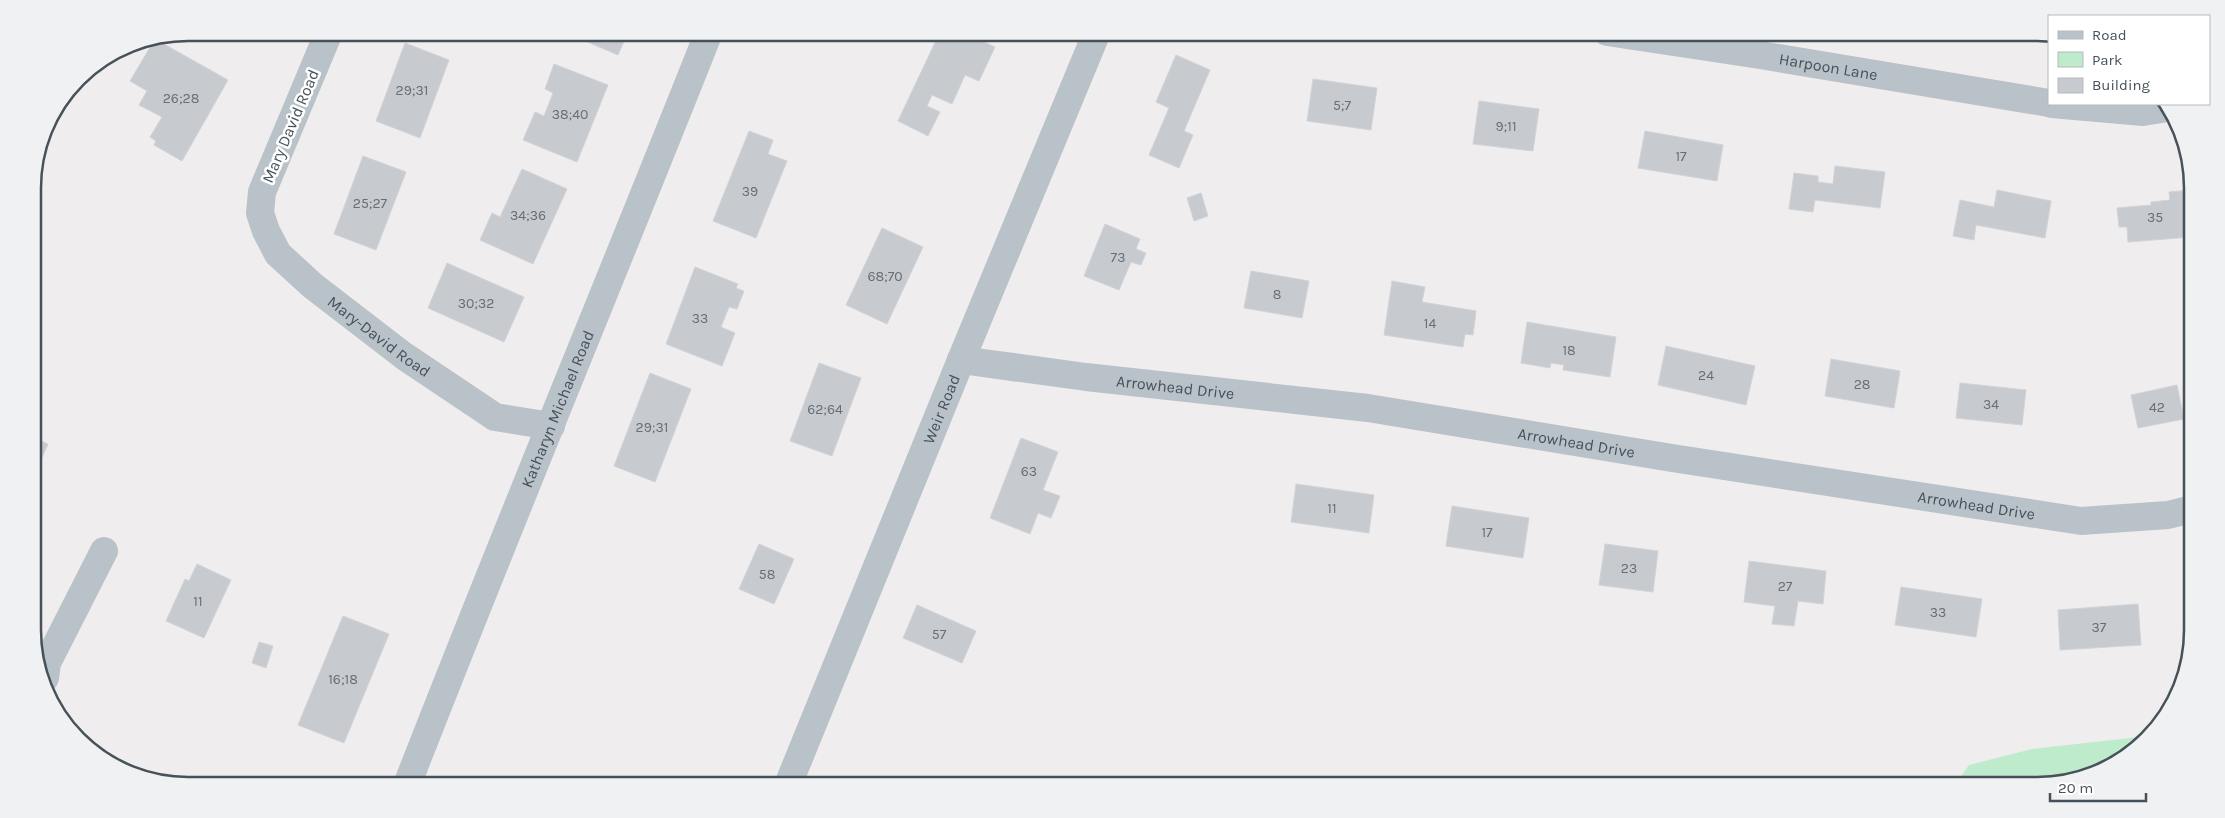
<svg xmlns="http://www.w3.org/2000/svg" width="2225" height="818" font-family="Karla,sans-serif">
	<style>
		.green { fill: #bdebcc }
		.building { fill: #c7cacf; stroke: #d1d3d8 }
		.lines { fill: none; stroke-linecap: round; stroke-linejoin: round }
		.minor { stroke: #b9c2c9; stroke-width: 28 }
		.tertiary { stroke: #b9c2c9; stroke-width: 28 }
		.labels { text-anchor: middle; stroke-width: 5; stroke-linejoin: round; paint-order: stroke }
		.number-label { font-size: 14px; fill: #666f76 }
		.street-label { font-size: 16px; fill: #465159; stroke: #fff }
		.rim { fill: none; stroke: #465159; stroke-width: 2.5 }
	</style>
	<rect width="100%" height="100%" fill="#efeded"/>
	<path class="green" d="M2148 736 2132 753 2087 777 2047 785H1955L1969 765 2032 749Z"/>
	<path class="building" d="M578 32H628L618 55 576 37Z
		M940 32H963L995 47 979 81 965 75 952 104 932 95 927 106 940 112 928 136 898 121Z
		M155 39 228 80 182 161 154 145 156 141 150 137 162 117 139 105 147 91 130 81Z
		M405 43 449 60 420 138 376 121Z
		M1176 55 1210 70 1184 131 1193 135 1179 168 1149 155 1169 108 1156 102Z
		M554 64 608 85 577 162 523 140 535 112 544 116 553 93 545 89Z
		M1313 79 1377 88 1371 130 1307 121Z
		M1479 101 1539 109 1533 151 1473 144Z
		M749 131 773 140 768 154 787 161 756 238 713 221Z
		M1645 131 1723 145 1717 181 1638 168Z
		M363 156 406 172 376 250 334 234Z
		M1835 166 1885 172 1880 208 1815 200 1813 212 1789 209 1794 173 1818 176V182L1833 184Z
		M522 169 567 189 533 264 480 240 492 213 500 217Z
		M1997 190 2051 201 2045 238 1976 225 1974 240 1953 236 1960 200 1994 207Z
		M2191 190V237L2128 242 2127 227H2119L2117 208 2151 205V202L2170 200 2169 192Z
		M1201 193 1208 216 1194 221 1187 198Z
		M1105 224 1140 239 1136 249 1146 253 1141 265 1131 262 1119 290 1084 276Z
		M882 228 923 247 887 324 846 305Z
		M447 263 524 297 504 342 428 308Z
		M695 267 738 284 736 288 744 291 737 309 729 307 721 327 735 333 722 366 666 344Z
		M1251 271 1309 281 1302 318 1244 308Z
		M1392 281 1425 287 1422 302 1476 311 1473 335 1465 334 1463 347 1384 335Z
		M1527 322 1616 337 1610 377 1563 370 1564 365 1551 363 1550 368 1521 363Z
		M1666 346 1755 366 1746 405 1658 385Z
		M1831 359 1900 371 1894 408 1825 396Z
		M819 363 861 378 832 456 790 441Z
		M650 373 691 389 655 482 614 466Z
		M1960 383 2026 390 2022 425 1956 418Z
		M2177 385 2184 419 2138 428 2131 395Z
		M34 438 48 444 34 476Z
		M1021 438 1058 452 1043 490 1060 496 1051 518 1038 513 1030 534 990 518Z
		M1296 484 1374 495 1369 533 1291 522Z
		M1452 506 1529 518 1523 558 1446 546Z
		M759 544 794 559 774 604 739 589Z
		M1605 544 1658 551 1653 592 1599 585Z
		M1749 561 1826 571 1823 604 1798 601 1794 626 1772 624 1775 606 1744 602Z
		M197 564 231 580 204 638 166 621 185 579 189 581Z
		M1901 587 1982 599 1976 637 1895 625Z
		M2138 604 2141 645 2060 650 2058 610Z
		M917 605 976 631 962 663 903 638Z
		M343 616 389 634 344 743 298 725Z
		M259 642 273 646 266 668 252 663Z
		M496 777 518 785H492Z"/>
	<g class="lines">
		<g class="minor">
			<path id="s1" d="M329 32 262 192 260 213 266 231 278 254 313 286 404 356 495 417 551 426"/>
			<path id="s2" d="M1607 32 1760 55 2049 103"/>
			<path d="M2052 104 2143 112 2168 108"/>
			<path id="s3" d="M961 360 1086 377 1368 408 1672 458 2081 521 2168 515 2192 509"/>
			<path d="M45 678 47 663 104 551"/>
			<path id="s4" d="M407 785C505 533 609 284 709 32"/>
		</g>
		<path class="tertiary" id="s5" d="M788 785 961 360 1097 32"/>
	</g>
	<g class="labels">
		<g class="number-label">
			<text x="412" y="95">29;31</text>
			<text x="181" y="103">26;28</text>
			<text x="1342" y="110">5;7</text>
			<text x="570" y="119">38;40</text>
			<text x="1506" y="131">9;11</text>
			<text x="1681" y="161">17</text>
			<text x="750" y="196">39</text>
			<text x="370" y="208">25;27</text>
			<text x="528" y="220">34;36</text>
			<text x="2155" y="222">35</text>
			<text x="1118" y="262">73</text>
			<text x="885" y="281">68;70</text>
			<text x="1277" y="299">8</text>
			<text x="476" y="308">30;32</text>
			<text x="700" y="323">33</text>
			<text x="1430" y="328">14</text>
			<text x="1569" y="355">18</text>
			<text x="1706" y="380">24</text>
			<text x="1862" y="389">28</text>
			<text x="1991" y="409">34</text>
			<text x="2157" y="412">42</text>
			<text x="825" y="414">62;64</text>
			<text x="652" y="432">29;31</text>
			<text x="1029" y="476">63</text>
			<text x="1332" y="513">11</text>
			<text x="1487" y="537">17</text>
			<text x="1629" y="573">23</text>
			<text x="767" y="579">58</text>
			<text x="1785" y="591">27</text>
			<text x="198" y="606">11</text>
			<text x="1938" y="617">33</text>
			<text x="2099" y="632">37</text>
			<text x="939" y="639">57</text>
			<text x="343" y="684">16;18</text>
		</g>
		<g class="street-label">
			<text dy="6" stroke="none"><textPath href="#s2" startOffset="224">Harpoon Lane</textPath></text>
			<text transform="translate(290 126) rotate(-67)" y="6">Mary David Road</text>
			<text dy="6" stroke="none"><textPath href="#s1" startOffset="370">Mary-David Road</textPath></text>
			<text dy="6" stroke="none"><textPath href="#s3" startOffset="216">Arrowhead Drive</textPath></text>
			<text dy="6" stroke="none"><textPath href="#s5" startOffset="406">Weir Road</textPath></text>
			<text dy="6" stroke="none"><textPath href="#s4" startOffset="405">Katharyn Michael Road</textPath></text>
			<text dy="6" stroke="none"><textPath href="#s3" startOffset="621">Arrowhead Drive</textPath></text>
			<text dy="6" stroke="none"><textPath href="#s3" startOffset="1026">Arrowhead Drive</textPath></text>
		</g>
	</g>
	<path d="M0 0H2225V818H0ZM188 41H2037A147 147 0 0 1 2184 188V630A147 147 0 0 1 2037 777H188A147 147 0 0 1 41 630V188A147 147 0 0 1 188 41Z" fill="#f0f1f2" fill-rule="evenodd"/>
	<path class="rim" d="M188 41H2037A147 147 0 0 1 2184 188V630A147 147 0 0 1 2037 777H188A147 147 0 0 1 41 630V188A147 147 0 0 1 188 41Z"/>
	<rect x="2048" y="15" width="162" height="90" fill="#ffffff" stroke="#b5b9bd"/>
	<rect x="2058" y="31" width="25" height="8" fill="#b9c2c9" stroke="#b5b9bd"/>
	<text x="2092" y="40" font-size="15" fill="#465159">Road</text>
	<rect x="2058" y="52" width="25" height="15" fill="#bdebcc" stroke="#b5b9bd"/>
	<text x="2092" y="65" font-size="15" fill="#465159">Park</text>
	<rect x="2058" y="78" width="25" height="15" fill="#c7cacf" stroke="#b5b9bd"/>
	<text x="2092" y="90" font-size="15" fill="#465159">Building</text>
	<path d="M2050 793v8h96v-8" fill="none" stroke="#465159" stroke-width="2.5"/>
	<text x="2058" y="793" font-size="15" fill="#465159" stroke="#ffffff" stroke-width="4" paint-order="stroke">20 m</text>
</svg>
